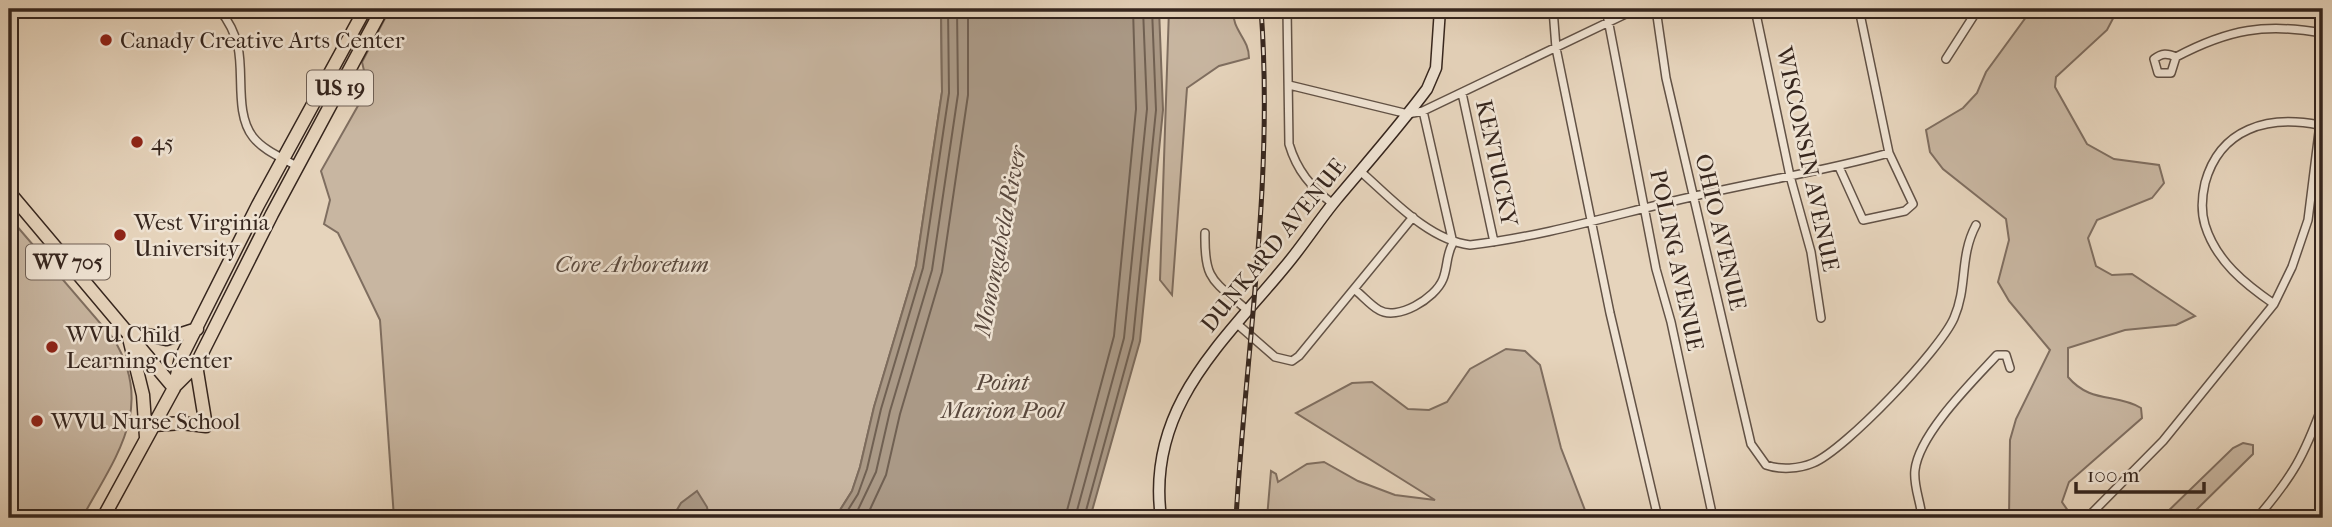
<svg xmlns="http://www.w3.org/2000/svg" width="2332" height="527" font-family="'IM FELL French Canon',serif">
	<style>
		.green { fill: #c8b6a1; stroke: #7f6e60; stroke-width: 2 }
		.water { fill: #aa9986; stroke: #7c6b5c; stroke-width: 2 }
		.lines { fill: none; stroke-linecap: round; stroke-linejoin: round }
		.shore { stroke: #706052; stroke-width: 2 }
		.minor-casing { stroke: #625246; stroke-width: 10 }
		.secondary-casing { stroke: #36261e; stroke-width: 13 }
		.primary-casing { stroke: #36261e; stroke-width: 15 }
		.minor { stroke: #efe3d3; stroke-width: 7 }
		.secondary { stroke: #efe3d3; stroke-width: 10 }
		.primary { stroke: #e6d4bc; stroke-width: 12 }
		.rail-casing { stroke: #36261e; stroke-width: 5 }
		.rail { stroke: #efe3d3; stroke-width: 2.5; stroke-dasharray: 8; stroke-linecap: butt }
		.poi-dot { fill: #8f2418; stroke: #efe3d3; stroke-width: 2.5 }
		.labels { text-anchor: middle; stroke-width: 5; stroke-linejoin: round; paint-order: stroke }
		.shield { fill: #efe3d3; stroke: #6e5f54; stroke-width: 2 }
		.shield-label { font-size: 21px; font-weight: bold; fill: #36261e }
		.poi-label { font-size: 23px; fill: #36261e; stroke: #efe3d3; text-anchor: start }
		.street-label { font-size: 23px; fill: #36261e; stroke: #efe3d3 }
		.park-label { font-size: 23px; font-style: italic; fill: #5a4a3f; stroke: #efe3d3 }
		.water-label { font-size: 24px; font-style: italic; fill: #59483d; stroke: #efe3d3 }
	</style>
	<rect width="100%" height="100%" fill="#e6d4bc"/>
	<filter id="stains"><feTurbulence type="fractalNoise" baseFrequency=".00286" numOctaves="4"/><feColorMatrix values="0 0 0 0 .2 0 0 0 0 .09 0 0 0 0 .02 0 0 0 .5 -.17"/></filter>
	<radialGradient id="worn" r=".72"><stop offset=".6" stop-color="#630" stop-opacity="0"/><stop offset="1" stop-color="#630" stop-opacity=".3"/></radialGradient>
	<path class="green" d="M390 9H941L942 92 916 266 874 407 860 467 852 491 835 518H394L380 320 338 233 324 224 330 200 321 171 368 88 362 62Z
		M1169 9H1233C1232 31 1249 38 1249 58L1219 66 1187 88 1172 295 1160 280Z
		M2032 9H2118L2107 30 2056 77 2055 87 2087 144 2114 159 2159 165 2164 183 2152 198 2097 220 2088 238 2096 266 2112 275 2132 274 2195 316 2176 325 2125 330 2068 348V377C2091 404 2116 393 2141 408L2142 418 2069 482 2062 502 2073 518H2009L2010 440 2016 419 2050 350 2009 301 1998 282 2009 240 2006 219 1943 169 1930 152 1926 130 1963 108 1977 93 1986 72Z
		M9 217 113 338C156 407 116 456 82 518H9Z
		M1506 349 1525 351 1540 365 1561 448 1588 518H1267L1271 471 1276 474 1278 482 1307 464 1324 462 1358 481 1395 495 1435 500 1296 413 1352 383 1372 382 1408 409 1429 410 1447 402 1470 369Z
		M2243 443 2253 445V454L2188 518H2161L2233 448Z"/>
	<path class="water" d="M941 9H1159L1163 110 1140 341 1090 518H835L852 491 860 467 874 407 916 266 942 92Z
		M697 491 707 507 709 518H672L681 503Z"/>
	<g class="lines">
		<path class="shore" d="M843 518 858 494 867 469 881 409 923 268 949 93 948 9
			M854 518 876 472 890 411 932 270 958 94 957 9
			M866 518 886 475 900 414 942 272 968 95V9
			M1065 518 1114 336 1136 109 1133 9
			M1075 518 1124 338 1147 109 1143 9
			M1084 518 1133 339 1156 110 1152 9"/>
		<g class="minor-casing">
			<path id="minor" d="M219 9C228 20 235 33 238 47 244 74 235 114 253 137 264 151 283 158 298 167
				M1287 9 1289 144C1297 171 1311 187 1333 204
				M1553 9 1556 48 1610 313 1658 518
				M1606 9 1656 269 1671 322 1713 518
				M1656 9 1666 78 1751 444 1766 465C1780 470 1799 469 1813 463 1845 450 1940 350 1954 318 1968 286 1959 257 1976 225
				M1755 9 1790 176 1811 252 1821 318
				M2176 57 2171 73H2158L2154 59C2162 53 2167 53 2176 57 2229 29 2265 23 2323 33
				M1946 59 1978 9
				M1289 85 1408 114 1423 111 1636 9
				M1462 93 1494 242
				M1839 167 1863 220 1905 211 1913 204 1889 153 1859 9
				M1360 171C1391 198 1428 240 1470 245 1547 236 1620 213 1695 196 1760 181 1825 171 1889 153
				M1205 233C1204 281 1213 280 1247 310
				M1354 289C1362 295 1370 305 1379 310 1397 321 1435 299 1443 279 1448 266 1446 255 1453 243L1423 111
				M2274 304C2245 284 2216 261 2205 225 2201 212 2202 196 2205 183 2220 128 2268 115 2319 125
				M1236 323 1275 357 1292 361 1299 356 1413 217
				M1922 518C1921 502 1913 486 1915 470 1919 434 1972 382 1997 355H2006L2010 368
				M2087 518 2163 441 2274 304 2292 267 2308 220 2323 100
				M2257 518C2293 476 2304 456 2323 404"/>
		</g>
		<g class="secondary-casing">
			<path id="secondary" d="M1161 518C1146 409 1221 344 1283 269 1302 247 1317 223 1335 201 1366 164 1398 128 1427 89L1436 68 1440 9"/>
		</g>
		<g class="primary-casing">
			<path id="primary" d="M9 192 174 388
				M128 331 166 339 197 329
				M129 338 143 395 146 437
				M174 387 196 365 272 214 382 9
				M154 425 182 423 206 426 196 365
				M103 518 174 388 181 358 258 205 365 9"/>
		</g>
		<use href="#minor" class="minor"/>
		<use href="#secondary" class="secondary"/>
		<use href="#primary" class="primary"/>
		<g class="rail-casing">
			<path id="rail" d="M1236 518C1246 349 1274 179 1261 9"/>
		</g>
		<use href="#rail" class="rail"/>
	</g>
	<g class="poi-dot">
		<circle cx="106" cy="40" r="7"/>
		<circle cx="137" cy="142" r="7"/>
		<circle cx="120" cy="235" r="7"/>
		<circle cx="52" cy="347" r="7"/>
		<circle cx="37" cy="421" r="7"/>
	</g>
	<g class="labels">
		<g class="shield">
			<rect x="307" y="70.5" width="66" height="35" rx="5"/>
			<rect x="26" y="244.5" width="84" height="35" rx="5"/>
		</g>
		<g class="shield-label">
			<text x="340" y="95">US 19</text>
			<text x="68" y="269">WV 705</text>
		</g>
		<g class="poi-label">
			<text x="120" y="48">Canady Creative Arts Center</text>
			<text x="151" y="150">45</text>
			<text x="134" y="230">West Virginia<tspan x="134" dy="26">University</tspan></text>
			<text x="66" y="342">WVU Child<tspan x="66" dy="26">Learning Center</tspan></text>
			<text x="51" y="429">WVU Nurse School</text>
		</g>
		<g class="street-label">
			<text transform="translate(1808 159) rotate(78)" y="8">WISCONSIN AVENUE</text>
			<text transform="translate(1497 163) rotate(78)" y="8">KENTUCKY</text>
			<text transform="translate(1721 232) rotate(77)" y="8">OHIO AVENUE</text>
			<text transform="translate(1273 245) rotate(-51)" y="8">DUNKARD AVENUE</text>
			<text transform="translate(1677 260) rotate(78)" y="8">POLING AVENUE</text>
		</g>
		<g class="park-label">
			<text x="632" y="272">Core Arboretum</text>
		</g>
		<g class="water-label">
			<text transform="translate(1000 241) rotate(-79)" y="8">Monongahela River</text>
			<text x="1002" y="390">Point<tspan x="1002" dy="28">Marion Pool</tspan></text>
		</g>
	</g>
	<rect width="2332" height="527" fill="none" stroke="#e6d4bc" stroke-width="35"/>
	<rect x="10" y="10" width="2311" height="506" fill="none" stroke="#36261e" stroke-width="3.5"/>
	<rect x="18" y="18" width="2297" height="492" fill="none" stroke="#36261e" stroke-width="2"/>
	<path d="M2076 482v10h128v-10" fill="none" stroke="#36261e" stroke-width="3.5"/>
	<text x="2087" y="482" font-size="21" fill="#36261e" stroke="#efe3d3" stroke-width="5" paint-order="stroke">100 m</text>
	<rect width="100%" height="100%" filter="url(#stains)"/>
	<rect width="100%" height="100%" fill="url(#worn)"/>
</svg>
